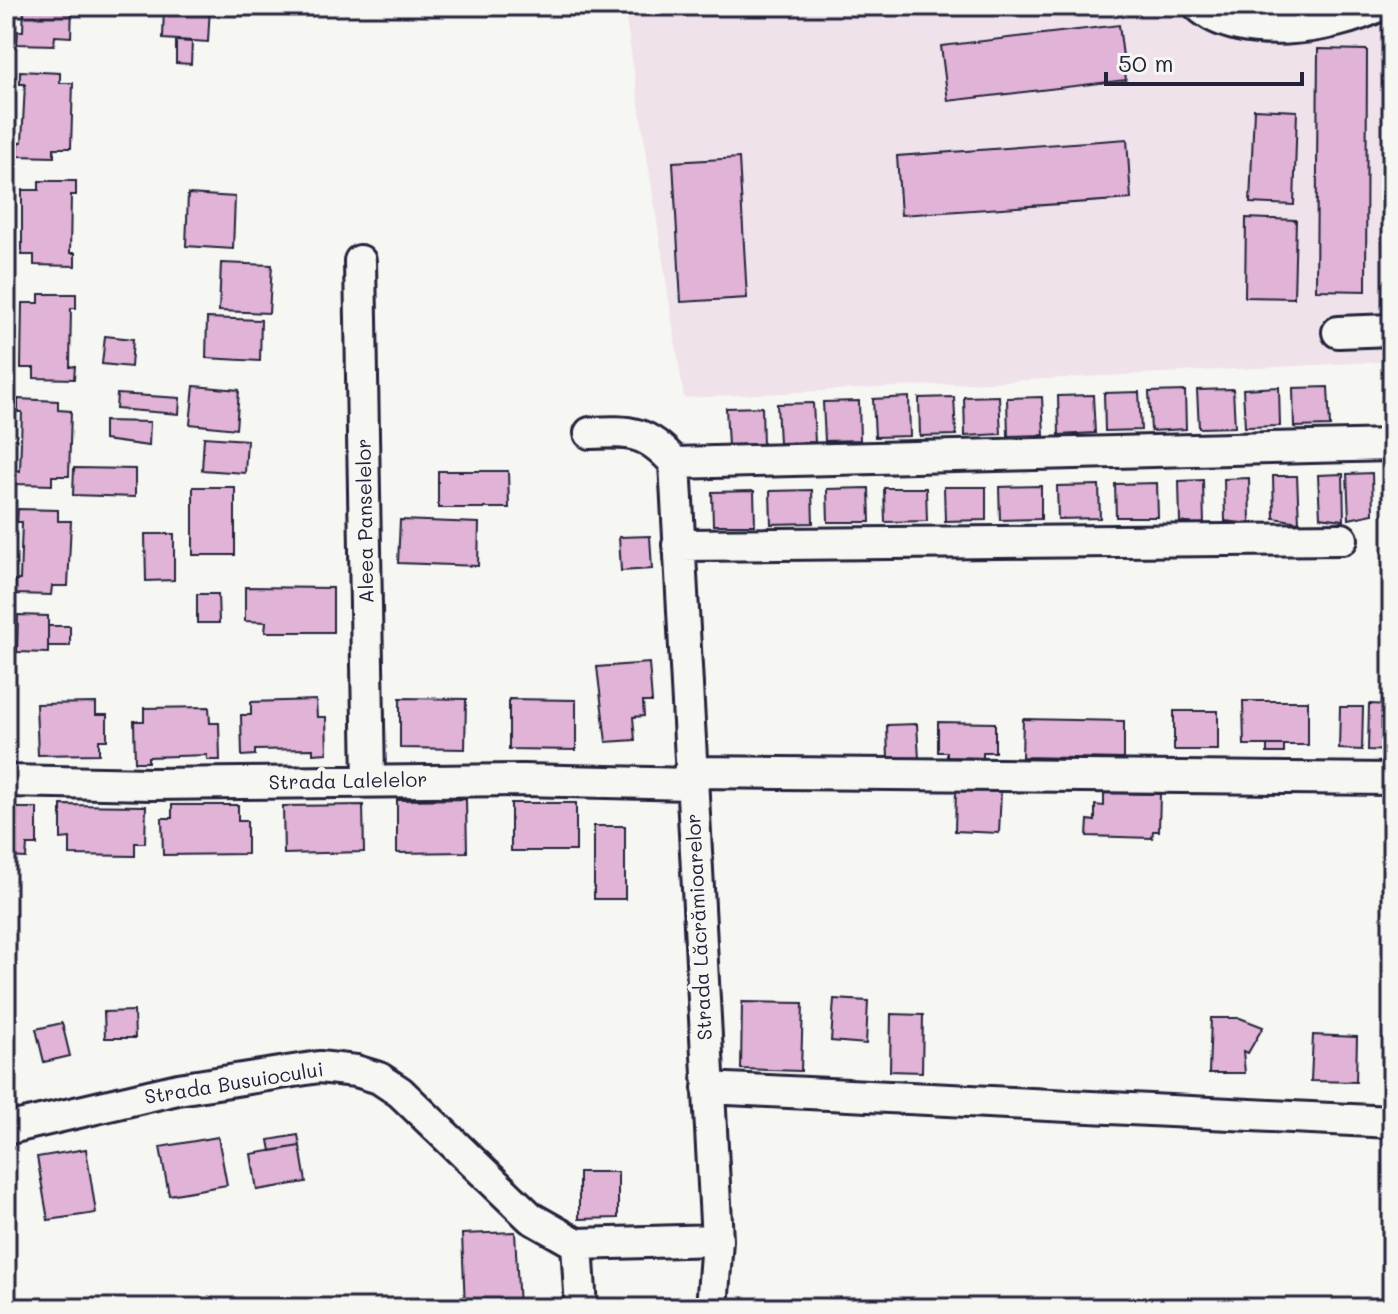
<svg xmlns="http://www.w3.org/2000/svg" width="1398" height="1314" font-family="Mali,sans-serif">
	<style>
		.built { fill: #efe2ea }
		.building { fill: #e0b3d7; stroke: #22223b; stroke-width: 2 }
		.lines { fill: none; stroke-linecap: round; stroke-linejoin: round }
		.minor-casing { stroke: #22223b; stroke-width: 36 }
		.minor { stroke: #f6f6f2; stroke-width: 30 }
		.labels { text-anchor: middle; stroke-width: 8; stroke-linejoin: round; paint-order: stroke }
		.street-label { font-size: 20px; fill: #22223b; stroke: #f6f6f2 }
	</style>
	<rect width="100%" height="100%" fill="#f6f6f2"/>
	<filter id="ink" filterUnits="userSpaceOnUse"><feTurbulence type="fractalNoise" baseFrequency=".0125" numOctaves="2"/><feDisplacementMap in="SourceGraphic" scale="16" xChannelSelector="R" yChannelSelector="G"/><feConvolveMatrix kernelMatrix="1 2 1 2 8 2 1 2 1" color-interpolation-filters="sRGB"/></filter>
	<g filter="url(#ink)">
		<path class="built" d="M624 6H1392V361L684 398Z"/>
		<path class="building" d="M24 6H72L71 37 55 36 54 45 17 44 18 31H23Z
			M139 6H162V14L138 13Z
			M164 6H210L208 42 163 39Z
			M1119 25 1126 80 948 101 941 46Z
			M176 41 192 42 191 64 176 63Z
			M1318 49 1367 50 1366 291 1316 290Z
			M20 71 60 73V83H73L71 148H54V157L17 156 18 143 22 142 25 84H20Z
			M1254 109 1297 111 1294 205 1250 203Z
			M1127 139 1131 199 901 215 897 156Z
			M739 158 747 298 681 302 673 162Z
			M39 181H76V195H71L70 253H75V266L34 265V255H22V190H39Z
			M188 194 235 197 233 249 186 246Z
			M1246 218 1296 220 1294 298 1245 297Z
			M221 263 272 265 269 313 219 311Z
			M39 294H76V308H71L70 367 75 366 74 379 34 378V368H21L22 303H39Z
			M207 318 261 320 260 361 206 358Z
			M105 336 133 339 131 367 102 364Z
			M194 386 239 390 236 429 190 424Z
			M1279 387 1280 426 1245 427 1243 389Z
			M1328 387 1330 426 1294 427 1293 388Z
			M1233 389 1235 427 1199 428 1197 390Z
			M1185 391 1186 429 1151 431 1149 392Z
			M1139 392 1141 430 1105 431 1104 393Z
			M117 394 180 398 179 414 116 409Z
			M1093 395 1095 433 1059 435 1058 396Z
			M999 396 1001 434 965 436 964 397Z
			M909 397 910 436 875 437 873 399Z
			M954 397 956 435 920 436 919 398Z
			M1042 397 1044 435 1008 436 1007 398Z
			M18 399 58 401V410L71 411 69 476H52V485L15 484 16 470 20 471 22 412H18Z
			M859 401 860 440 825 441 823 402Z
			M813 403 815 442 779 443 777 404Z
			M762 407 763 445 728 446 726 408Z
			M104 421 150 422 149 446 104 440Z
			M204 437 247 440 245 473 202 470Z
			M74 468 135 469V497L73 495Z
			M438 471H508L509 508H438Z
			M1372 473 1373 514 1349 519 1347 474Z
			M1343 474 1344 520 1320 517 1318 475Z
			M1273 476H1297L1299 522 1274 518Z
			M1249 478 1250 524 1225 521 1224 479Z
			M1203 480 1204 526 1180 522 1179 481Z
			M1157 483 1158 517H1116L1115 484Z
			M1099 485 1100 518 1058 519 1057 486Z
			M1041 486V519L1000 520 999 487Z
			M193 487H235V555H193Z
			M944 487H986V520L945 521Z
			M869 488 870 522H828L827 489Z
			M884 488H926L927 521 885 522Z
			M812 490 813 523 771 524 770 491Z
			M754 491 755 525H713L712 492Z
			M18 509 58 510V521H71L68 586H52L51 595 14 594 15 580H20L22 522H17Z
			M400 520 479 523 478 566 398 563Z
			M145 534H174V580L146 581Z
			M650 536 652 569 621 571 619 537Z
			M245 587 333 588V632H265L266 622 245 621Z
			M197 594H218L219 623H197Z
			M18 615 48 616V653L17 652Z
			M48 626H70V646H48Z
			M649 663 652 702H643L644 716 633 717 635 740 606 742 597 667Z
			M400 698 466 699 465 749 400 748Z
			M509 699 576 700V750L509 749Z
			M316 700 317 717H326L327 753 313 754V749L255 750V755L242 756 241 715H251V702Z
			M1243 701H1308V745H1244Z
			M96 703V715H107V740H99V754L38 755 36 704Z
			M1369 704 1392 705V751L1368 750Z
			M209 707 210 723H219L220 760H207V755L148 757V762H135L134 721H144V708Z
			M1340 707H1363L1362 750 1339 749Z
			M1174 711H1218V750H1174Z
			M1023 719 1124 721V759L1022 757Z
			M938 722 995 723V752H983V758L947 757V752H938Z
			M917 724 919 759 888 760 887 725Z
			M1267 745H1284V753H1267Z
			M956 789 1001 791 999 833 955 831Z
			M1104 793 1160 794 1159 831H1153L1152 838 1087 836 1088 820 1095 821V805L1104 806Z
			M466 799 467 852 397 853V800Z
			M511 803H576V851H511Z
			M61 805 146 806 145 843H135V856L70 855V838L61 839Z
			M172 805H238V821H247V854L163 855 162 818H172Z
			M363 805 364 852 284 854 283 806Z
			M6 808H37V845H27L26 858 6 857Z
			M594 826H625V899H594Z
			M834 999 868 1001 866 1044 831 1041Z
			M742 1002 803 1003 801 1071 741 1069Z
			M134 1011 135 1038H105L104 1012Z
			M891 1014 923 1015 922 1072 890 1071Z
			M1211 1018H1240L1263 1027 1248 1053 1243 1051 1245 1073H1209Z
			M62 1023 70 1056 44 1062 36 1029Z
			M1313 1035 1357 1037 1356 1082 1311 1081Z
			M298 1135 300 1146 271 1151 269 1140Z
			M218 1137 227 1185 169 1195 160 1147Z
			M300 1146 306 1182 257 1190 251 1154Z
			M86 1149 96 1213 48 1220 37 1157Z
			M579 1172H618V1218L579 1219Z
			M515 1232 519 1308H465L462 1234Z"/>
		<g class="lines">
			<g class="minor-casing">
				<path id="minor" d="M1199 6C1239 43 1334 29 1378 6
					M360 261 369 780
					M1338 332 1392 330
					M590 433C631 431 647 431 675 463L717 1240 712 1308
					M675 463 1392 445
					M678 545 1342 539
					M689 772 1392 779
					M6 781 151 784 523 780 691 784
					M708 1088 1392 1122
					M6 1129 178 1089 319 1067 356 1071 379 1078 400 1092 531 1218 577 1244 717 1240
					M577 1244 581 1308"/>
			</g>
			<use href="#minor" class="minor"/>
		</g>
	</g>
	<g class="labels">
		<g class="street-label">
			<text transform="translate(365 521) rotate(-91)" y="7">Aleea Panselelor</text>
			<text transform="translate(348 781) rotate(-1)" y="7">Strada Lalelelor</text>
			<text transform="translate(699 927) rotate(-93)" y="7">Strada Lăcrămioarelor</text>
			<text transform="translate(234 1083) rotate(-9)" y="7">Strada Busuiocului</text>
		</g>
	</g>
	<rect width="1398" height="1314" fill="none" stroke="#f6f6f2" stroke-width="32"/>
	<rect x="16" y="16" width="1366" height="1282" fill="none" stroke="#22223b" stroke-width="3" filter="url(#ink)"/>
	<path d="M1106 72v12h196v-12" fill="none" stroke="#22223b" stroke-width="4"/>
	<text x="1118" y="72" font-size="24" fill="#22223b" stroke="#f6f6f2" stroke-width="6" paint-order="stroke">50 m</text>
</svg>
